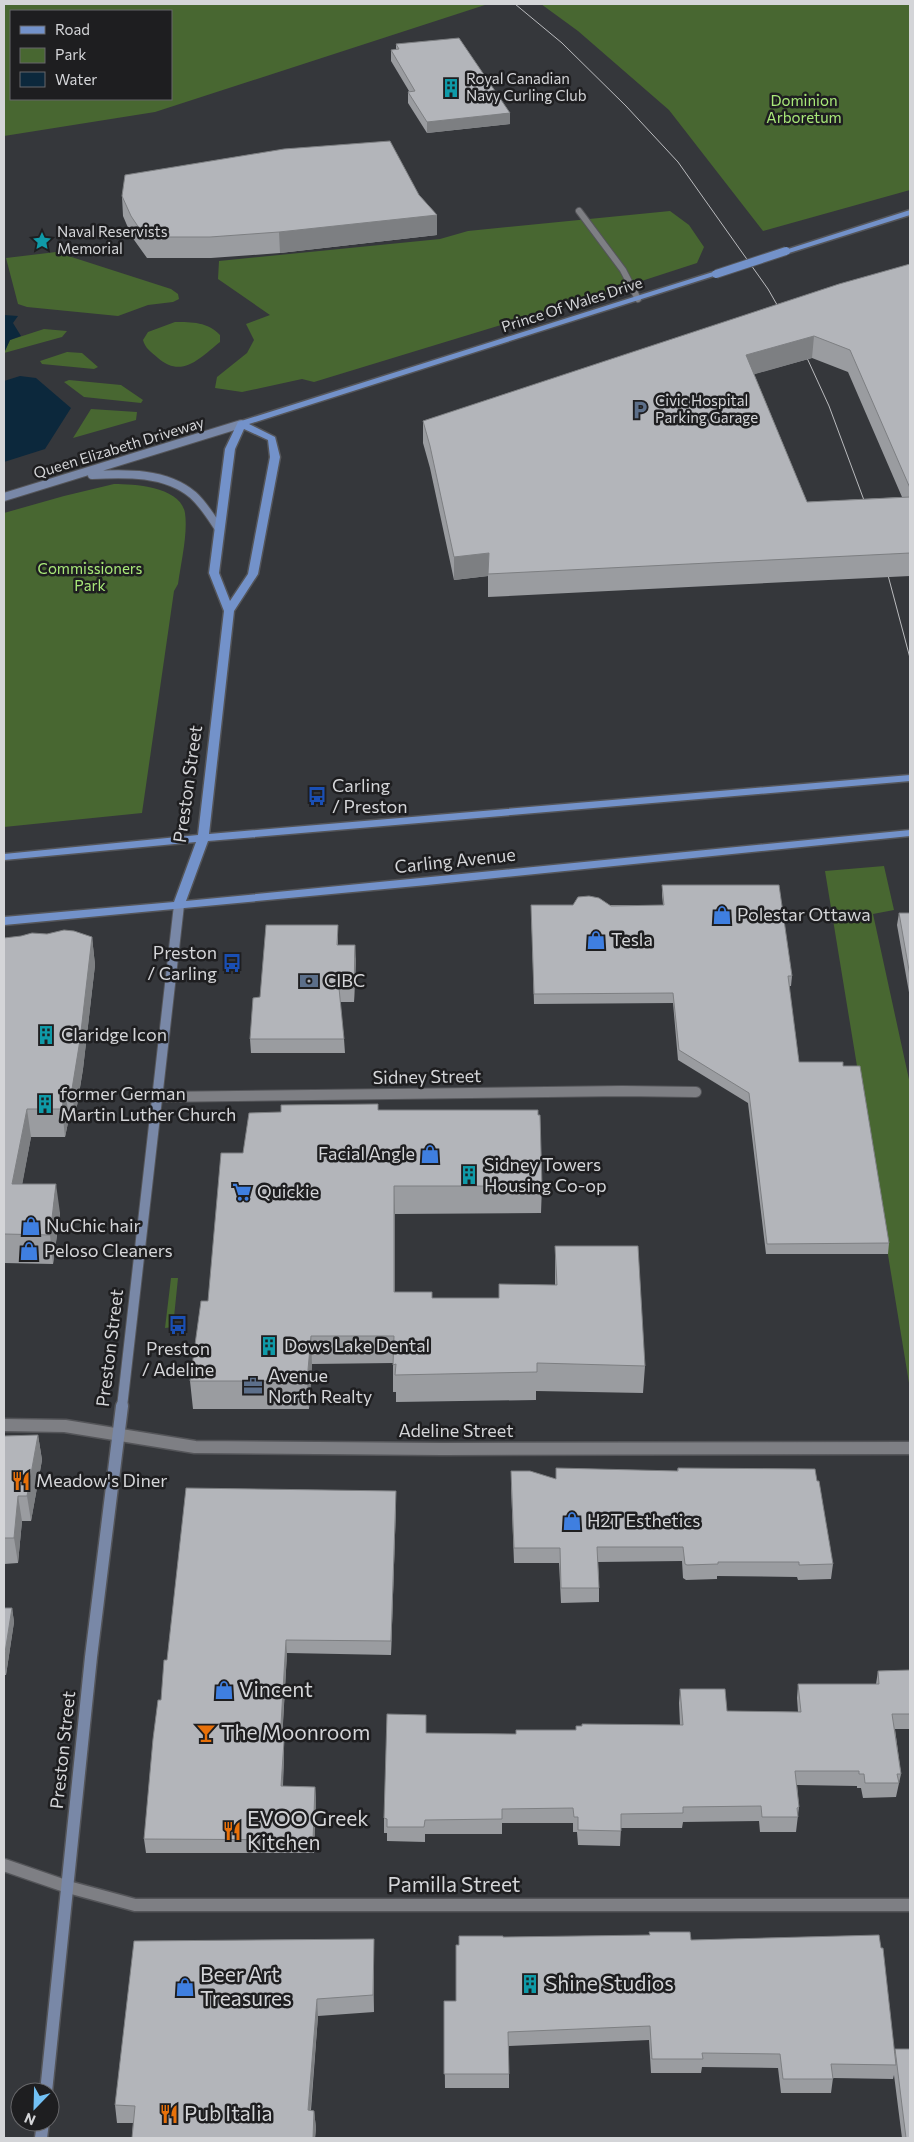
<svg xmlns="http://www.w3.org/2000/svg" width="914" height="2142" font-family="Commissioner,sans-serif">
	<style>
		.green { fill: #486731; fill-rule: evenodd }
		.water { fill: #0c283c }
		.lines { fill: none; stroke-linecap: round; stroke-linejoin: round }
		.minor-far2-casing { stroke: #545559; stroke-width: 8 }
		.minor-far1-casing { stroke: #545559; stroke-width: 12 }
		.minor-casing { stroke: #545559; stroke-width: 15 }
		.secondary-far2-casing { stroke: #545559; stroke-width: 10 }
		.secondary-far1-casing { stroke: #545559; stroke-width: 12 }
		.secondary-casing { stroke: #545559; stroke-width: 15 }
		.primary-casing { stroke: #545559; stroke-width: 3 }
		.minor-far2 { stroke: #7e7f84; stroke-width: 6 }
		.minor-far1 { stroke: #7e7f84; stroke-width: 10 }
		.minor { stroke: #7e7f84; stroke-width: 12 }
		.secondary-far2 { stroke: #7988a7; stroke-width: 8 }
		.secondary-far1 { stroke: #7988a7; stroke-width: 10 }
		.secondary { stroke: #7988a7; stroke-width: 12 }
		.primary { fill: #7392ca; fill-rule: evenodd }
		.tram { stroke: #babbbe; stroke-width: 1 }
		.primary-bridge-casing { stroke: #545559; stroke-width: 10; stroke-linecap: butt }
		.primary-bridge { stroke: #7392ca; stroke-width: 8 }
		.wall { fill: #9a9ca0; fill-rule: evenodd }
		.shaded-wall { fill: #7d7f82 }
		.building { fill: #b3b5ba; stroke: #7d7f82 }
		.labels { text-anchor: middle; stroke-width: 5; stroke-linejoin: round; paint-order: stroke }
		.far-poi-label { font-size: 15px; fill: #d4d5d8; stroke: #1e1e20; text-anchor: start }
		.far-park-label { font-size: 15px; fill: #a9e979; stroke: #1e1e20 }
		.far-street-label { font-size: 15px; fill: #d4d5d8; stroke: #1e1e20 }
		.street-label { font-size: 18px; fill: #d4d5d8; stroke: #1e1e20 }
		.poi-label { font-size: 18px; fill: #d4d5d8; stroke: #1e1e20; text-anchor: start }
		.near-poi-label { font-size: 21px; fill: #d4d5d8; stroke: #1e1e20; text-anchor: start }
		.near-street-label { font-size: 21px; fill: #d4d5d8; stroke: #1e1e20 }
	</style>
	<rect width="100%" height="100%" fill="#35373b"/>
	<path class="green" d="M4 4H488L155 112 4 136ZM11 11H171V99H11Z
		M541 4H910V190L763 231 669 110 578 31Z
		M670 211 689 225 704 247 697 263 580 301 314 382 302 379 242 392 215 388 217 377 247 353 254 340 246 324 270 315 218 279 219 261 440 239 468 231Z
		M56 252 171 289 178 294 179 299 173 302 148 305 118 316 27 307 18 304 6 258Z
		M175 322C192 322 208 322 220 335V342C200 358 182 379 158 358 151 352 145 348 143 340L148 332Z
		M44 329 67 331 62 337 4 353 10 340Z
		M67 352 82 353 98 367 94 369 42 364 40 361Z
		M69 380 121 385 143 400 141 403 84 397 64 382Z
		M91 409 137 412 136 420 73 438Z
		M114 484C135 484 181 487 185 513 188 533 181 563 178 584L174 591 142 813 4 827V513L64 496Z
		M884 866 894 910 873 914 910 1084V1389L825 871Z
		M171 1278H178L173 1327 165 1328Z"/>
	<path class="water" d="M4 315 18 316 13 323 21 336 10 340 4 353Z
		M20 376 36 378 71 408 45 449 4 462V381Z"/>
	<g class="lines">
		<g class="minor-far2-casing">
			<path id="minor-far2" d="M579 211 623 270 638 299"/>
		</g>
		<g class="minor-far1-casing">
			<path id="minor-far1" d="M158 1097 622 1091 696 1092"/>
		</g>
		<g class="minor-casing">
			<path id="minor" d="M4 1425 65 1426 195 1447 442 1449 910 1448
				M4 1865 68 1887 135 1905H910"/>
		</g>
		<g class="secondary-far2-casing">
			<path id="secondary-far2" d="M92 475C125 473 166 472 193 495 204 505 211 517 219 529
				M4 497 241 424"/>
		</g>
		<g class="secondary-far1-casing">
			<path id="secondary-far1" d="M122 1407 179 905"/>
		</g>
		<g class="secondary-casing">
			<path id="secondary" d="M46 2092 91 1657 122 1406
				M41 2138 43 2122"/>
		</g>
		<g class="primary-casing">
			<path id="primary" d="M910 210V215L789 253 782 251Z
				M713 272 720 274 249 424 275 437 280 457 258 574 234 611 209 834 910 775V781L208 841 186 901 910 830V836L427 885 4 925V917L174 902 196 842 4 860V854L198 835 224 611 209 573 225 449 238 422ZM244 429 268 440 270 457 248 574 230 601 219 573 235 449Z"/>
		</g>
		<use href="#minor-far2" class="minor-far2"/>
		<use href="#minor-far1" class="minor-far1"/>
		<use href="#minor" class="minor"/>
		<use href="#secondary-far2" class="secondary-far2"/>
		<use href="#secondary-far1" class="secondary-far1"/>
		<use href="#secondary" class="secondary"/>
		<use href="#primary" class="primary"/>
		<path class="tram" d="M515 4 562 43 626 106 678 162 768 289 784 317
			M802 347 829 406 868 511
			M885 564 910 658"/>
		<g class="primary-bridge-casing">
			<path id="primary-bridge" d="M716 274 786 251"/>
		</g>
		<use href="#primary-bridge" class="primary-bridge"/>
	</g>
	<path class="wall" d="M396 44 510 124 427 133 408 103V92L409 91 391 61V50H396Z
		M419 195 437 215V235L280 253 211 258H147L132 237 123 216 122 196Z
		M910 264V576L488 597V576L454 580 430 468 423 443V421ZM812 358 848 372 902 497 807 502 754 374Z
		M662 885 792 976 791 986H789L799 1062 889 1243 888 1254H766L748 1103 678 1060 673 1003 534 1004 531 905H663L662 895Z
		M899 913H910V998L897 925Z
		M338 925V945L356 959 354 1002H340L344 1039 345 1053H251L250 1039 260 997Z
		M92 937 95 965 83 1069 75 1118H69L65 1137H31L22 1184 60 1213 53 1264 4 1263V938Z
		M378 1110 542 1186 541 1213 395 1214V1292L432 1298H499L555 1285V1246L645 1366 643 1393 536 1391V1400L396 1402V1392H393V1363L312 1364 309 1409H193L190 1381 243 1153Z
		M38 1435 42 1460 31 1521H22L18 1563 4 1564V1436Z
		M678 1468 833 1564 831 1579 798 1580 797 1577 717 1576V1579L686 1580 683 1578 682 1561 598 1562 599 1588V1602L561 1603 559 1563H514L511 1485V1471L555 1479 677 1471Z
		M396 1505 391 1655 287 1653 282 1741H284V1755L283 1786 315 1787 316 1801 314 1853H146L144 1839 161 1700Z
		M4 1608H12L14 1622 6 1675H4Z
		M910 1670V1729H895L901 1774 896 1797 863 1798 861 1788H857V1786L797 1785 799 1807 796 1832H760L759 1821 683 1822 682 1828H621L620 1846 578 1845 577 1832H573V1823H502V1834H425V1842L387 1841V1833H384V1818L427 1733 516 1734 576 1730 680 1725 679 1703 680 1689 727 1711 798 1712 797 1698 798 1684H876L878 1671Z
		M503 1937 691 1940 895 2053V2049L910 2138H902L894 2075 893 2079 833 2078 831 2093H781L778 2068 702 2067 701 2073H651L649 2040 509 2046V2088H445L444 2001H456L459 1945Z
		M374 1939V2012L318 2016 311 2110 314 2111 316 2128 315 2138H132L133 2123H117L115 2105Z"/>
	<path class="shaded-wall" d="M510 113V124L427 133V122Z
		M437 215V235L280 253 279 232Z
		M814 336 812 358 745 377 746 355Z
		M489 553 488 576 454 580V557Z
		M92 937 95 965 83 1069 75 1118 72 1089Z
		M355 945 356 959 354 1002V988Z
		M65 1089 69 1118 65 1137 62 1109Z
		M27 1109 31 1137 17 1213 12 1184Z
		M56 1184 60 1213 53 1264 50 1235Z
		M394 1186 395 1214V1320L394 1292Z
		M311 1336 312 1364 309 1409 307 1381Z
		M38 1435 42 1460 31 1521 27 1496Z
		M396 1491V1505L391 1655V1641Z
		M18 1496 22 1521 18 1563 14 1538Z
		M12 1608 14 1622 6 1675 4 1659Z
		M286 1640 287 1653 281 1754 280 1741Z
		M284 1741V1755L282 1800 281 1786Z
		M315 1787 316 1801 314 1853 313 1840Z
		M374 1939V2012L373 1995Z
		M317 1999 318 2016 309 2128 308 2110Z
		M314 2111 316 2128 315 2138H313Z"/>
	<path class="building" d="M459 38 510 113 427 122 408 92 415 91 391 50 399 49 396 44Z
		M390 141 419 195 437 215 279 232 210 237H145L131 216 122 196 125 175 284 149Z
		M910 264V488L850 350 814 336 746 355 807 502 910 497V553L488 574 489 553 454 557 430 446 423 421 839 284Z
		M662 885H779L792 976H788L799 1062H843V1066H860L889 1243 767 1244 749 1093 679 1050 673 993 534 994 531 905H573L578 897 589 896 599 898 611 906 664 905Z
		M899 913H910V976Z
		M266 925H338L337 945H355L354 988H339L344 1039H250L253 998 260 997Z
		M64 930 74 931 92 937 80 1040 72 1089H65L62 1109H27L12 1184H56L50 1235 4 1234V938L21 936 32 933 47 934Z
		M378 1104V1110H538V1115H540L542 1186H394V1292H432V1298H499V1284L557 1285 555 1246H638L645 1366 537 1363V1372L395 1375 396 1364 393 1365 394 1336H311L307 1381H190L201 1301H208L221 1153H243L249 1113 281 1112V1105Z
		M38 1435 27 1496H18L14 1538H4V1436Z
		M556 1468 678 1471V1468L815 1469 817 1481H819L833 1564 799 1565V1562H718V1564L687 1565 685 1564 683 1547H597L599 1588H561L560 1548H514L511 1471H530L556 1479Z
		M186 1488 396 1491 391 1641 286 1640 280 1741H284L281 1786 315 1787 313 1840 144 1839 153 1739 158 1700H161L164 1660H167Z
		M4 1608H12L4 1659Z
		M910 1670V1714H892L901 1774H897L899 1783H865L864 1774H859V1771H795L799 1807 797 1808 798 1817H762L761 1806 683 1807V1813L621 1814V1831L578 1830V1817H574L573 1808 502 1809V1819L425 1820 424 1827H387V1819L384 1818 387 1714 426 1715V1733L516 1734V1730H576V1726H582V1724L683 1725 680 1689H725L727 1711 801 1712 798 1684H879L878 1671Z
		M649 1932H690L691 1940 879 1935 881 1948H883L896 2065 831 2064 833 2079H783L780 2054 702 2053 703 2059H652L650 2026 508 2032 509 2074H444V2001H456V1945H459V1936H503V1937L650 1935Z
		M374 1939 373 1995 317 1999 308 2110 314 2111 313 2138H132L135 2106 115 2105 134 1941Z
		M895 2049H910V2138H906Z"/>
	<defs>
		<g id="building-bare" transform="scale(1.5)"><path d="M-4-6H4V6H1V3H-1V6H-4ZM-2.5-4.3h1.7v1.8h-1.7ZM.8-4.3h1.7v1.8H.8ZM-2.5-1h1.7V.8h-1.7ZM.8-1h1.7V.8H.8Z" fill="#0f9aa8" stroke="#1e1e20" stroke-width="2.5" paint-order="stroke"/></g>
		<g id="sight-bare" transform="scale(1.5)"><path d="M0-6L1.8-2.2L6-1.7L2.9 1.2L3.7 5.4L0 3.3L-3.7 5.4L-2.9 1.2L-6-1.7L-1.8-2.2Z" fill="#0f9aa8" stroke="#1e1e20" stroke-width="2.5" paint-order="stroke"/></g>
		<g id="parking-bare" transform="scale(1.5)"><path d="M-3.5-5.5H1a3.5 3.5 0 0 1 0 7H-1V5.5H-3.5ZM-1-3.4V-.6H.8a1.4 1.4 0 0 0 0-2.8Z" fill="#5c6f8a" stroke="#1e1e20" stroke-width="2.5" paint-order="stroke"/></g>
		<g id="bus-bare" transform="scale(1.5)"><path d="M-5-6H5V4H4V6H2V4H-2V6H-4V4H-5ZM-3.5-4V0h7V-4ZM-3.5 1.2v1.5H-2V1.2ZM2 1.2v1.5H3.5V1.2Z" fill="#1a4fb4" stroke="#1e1e20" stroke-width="2.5" paint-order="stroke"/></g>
		<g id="shop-bare" transform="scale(1.5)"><path d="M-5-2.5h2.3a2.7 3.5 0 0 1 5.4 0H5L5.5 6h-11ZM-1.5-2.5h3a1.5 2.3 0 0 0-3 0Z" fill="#3f7fe0" stroke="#1e1e20" stroke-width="2.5" paint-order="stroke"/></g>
		<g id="bank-bare" transform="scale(1.5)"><path d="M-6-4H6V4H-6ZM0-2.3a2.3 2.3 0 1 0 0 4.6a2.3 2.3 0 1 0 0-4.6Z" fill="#5c6f8a" stroke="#1e1e20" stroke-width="2.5" paint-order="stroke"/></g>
		<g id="supermarket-bare" transform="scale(1.5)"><path d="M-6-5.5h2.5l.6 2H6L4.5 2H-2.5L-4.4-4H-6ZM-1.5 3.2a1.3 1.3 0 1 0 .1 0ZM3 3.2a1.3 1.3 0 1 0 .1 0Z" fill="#3f7fe0" stroke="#1e1e20" stroke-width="2.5" paint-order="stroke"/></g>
		<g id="office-bare" transform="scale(1.5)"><path d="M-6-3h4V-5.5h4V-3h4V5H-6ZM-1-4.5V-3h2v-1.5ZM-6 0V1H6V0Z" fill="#5c6f8a" stroke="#1e1e20" stroke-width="2.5" paint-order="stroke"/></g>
		<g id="restaurant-bare" transform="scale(1.5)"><path d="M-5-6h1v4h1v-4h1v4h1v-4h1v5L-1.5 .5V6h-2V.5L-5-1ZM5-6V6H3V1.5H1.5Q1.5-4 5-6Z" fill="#e8710a" stroke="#1e1e20" stroke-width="2.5" paint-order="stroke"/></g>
		<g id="bar-bare" transform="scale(1.5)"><path d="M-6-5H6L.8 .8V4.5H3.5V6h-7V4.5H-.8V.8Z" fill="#e8710a" stroke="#1e1e20" stroke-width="2.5" paint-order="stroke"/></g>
	</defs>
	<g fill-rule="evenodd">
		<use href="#building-bare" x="451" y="88"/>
		<use href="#sight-bare" x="42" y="241"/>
		<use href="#parking-bare" x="640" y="410"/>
		<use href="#bus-bare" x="317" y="796"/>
		<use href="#shop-bare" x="722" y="915"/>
		<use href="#shop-bare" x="596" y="940"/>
		<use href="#bus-bare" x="232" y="963"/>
		<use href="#bank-bare" x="309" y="981"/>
		<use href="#building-bare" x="46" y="1035"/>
		<use href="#building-bare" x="45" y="1104"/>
		<use href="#shop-bare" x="430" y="1154"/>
		<use href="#building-bare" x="469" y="1175"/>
		<use href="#supermarket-bare" x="242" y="1192"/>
		<use href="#shop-bare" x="31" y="1226"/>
		<use href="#shop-bare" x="29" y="1251"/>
		<use href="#bus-bare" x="178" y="1325"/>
		<use href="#building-bare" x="269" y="1346"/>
		<use href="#office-bare" x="253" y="1386"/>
		<use href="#restaurant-bare" x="21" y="1481"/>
		<use href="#shop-bare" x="572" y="1521"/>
		<use href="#shop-bare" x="224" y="1690"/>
		<use href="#bar-bare" x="206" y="1733"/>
		<use href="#restaurant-bare" x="232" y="1831"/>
		<use href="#building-bare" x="530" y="1984"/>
		<use href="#shop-bare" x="185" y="1987"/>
		<use href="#restaurant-bare" x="169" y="2114"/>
	</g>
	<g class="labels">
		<g class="far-poi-label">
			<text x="466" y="84">Royal Canadian<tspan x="466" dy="17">Navy Curling Club</tspan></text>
			<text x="57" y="237">Naval Reservists<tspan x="57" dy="17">Memorial</tspan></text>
			<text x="655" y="406">Civic Hospital<tspan x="655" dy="17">Parking Garage</tspan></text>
		</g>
		<g class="far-park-label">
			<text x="804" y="106">Dominion<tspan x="804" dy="17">Arboretum</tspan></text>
			<text x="90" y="574">Commissioners<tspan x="90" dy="17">Park</tspan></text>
		</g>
		<g class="far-street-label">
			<text transform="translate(572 305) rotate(-18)" y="5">Prince Of Wales Drive</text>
			<text transform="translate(119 448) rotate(-17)" y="5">Queen Elizabeth Driveway</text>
		</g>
		<g class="street-label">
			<text transform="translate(188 784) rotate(-82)" y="6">Preston Street</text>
			<text transform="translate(455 861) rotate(-6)" y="6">Carling Avenue</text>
			<text transform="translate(427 1077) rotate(-1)" y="6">Sidney Street</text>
			<text transform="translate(110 1348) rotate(-83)" y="6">Preston Street</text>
			<text x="456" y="1437">Adeline Street</text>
			<text transform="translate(63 1750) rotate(-84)" y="6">Preston Street</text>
		</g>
		<g class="poi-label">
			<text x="332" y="792">Carling<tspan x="332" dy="21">/ Preston</tspan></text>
			<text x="737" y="921">Polestar Ottawa</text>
			<text x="611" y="946">Tesla</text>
			<text x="217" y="959" text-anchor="end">Preston<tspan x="217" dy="21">/ Carling</tspan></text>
			<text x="324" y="987">CIBC</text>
			<text x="61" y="1041">Claridge Icon</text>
			<text x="60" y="1100">former German<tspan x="60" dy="21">Martin Luther Church</tspan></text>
			<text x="415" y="1160" text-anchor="end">Facial Angle</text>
			<text x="484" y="1171">Sidney Towers<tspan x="484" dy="21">Housing Co-op</tspan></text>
			<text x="257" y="1198">Quickie</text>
			<text x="46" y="1232">NuChic hair</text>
			<text x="44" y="1257">Peloso Cleaners</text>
			<text x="284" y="1352">Dows Lake Dental</text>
			<text x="178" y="1355" text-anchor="middle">Preston<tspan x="178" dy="21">/ Adeline</tspan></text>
			<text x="268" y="1382">Avenue<tspan x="268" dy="21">North Realty</tspan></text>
			<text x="36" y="1487">Meadow's Diner</text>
			<text x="587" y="1527">H2T Esthetics</text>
		</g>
		<g class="near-poi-label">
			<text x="239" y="1697">Vincent</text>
			<text x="221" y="1740">The Moonroom</text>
			<text x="247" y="1826">EVOO Greek<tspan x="247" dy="24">Kitchen</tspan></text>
			<text x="200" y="1982">Beer Art<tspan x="200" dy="24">Treasures</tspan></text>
			<text x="545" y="1991">Shine Studios</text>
			<text x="184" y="2121">Pub Italia</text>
		</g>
		<g class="near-street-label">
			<text x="454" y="1892">Pamilla Street</text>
		</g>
	</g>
	<rect width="914" height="2142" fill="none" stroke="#d4d5d8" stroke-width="10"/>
	<rect x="10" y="10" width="162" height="90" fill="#1e1e20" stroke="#67676a"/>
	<rect x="20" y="26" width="25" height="8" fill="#7392ca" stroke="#67676a"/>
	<text x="55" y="35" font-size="15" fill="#d4d5d8">Road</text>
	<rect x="20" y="48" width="25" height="15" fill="#486731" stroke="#67676a"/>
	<text x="55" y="60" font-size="15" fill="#d4d5d8">Park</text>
	<rect x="20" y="72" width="25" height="15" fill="#0c283c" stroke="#67676a"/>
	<text x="55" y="85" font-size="15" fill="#d4d5d8">Water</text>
	<g transform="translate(35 2107) rotate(203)"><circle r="24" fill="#1e1e20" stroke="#67676a"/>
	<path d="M0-4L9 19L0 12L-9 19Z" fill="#72c1f5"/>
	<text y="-8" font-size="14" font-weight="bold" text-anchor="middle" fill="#d4d5d8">N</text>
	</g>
</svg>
